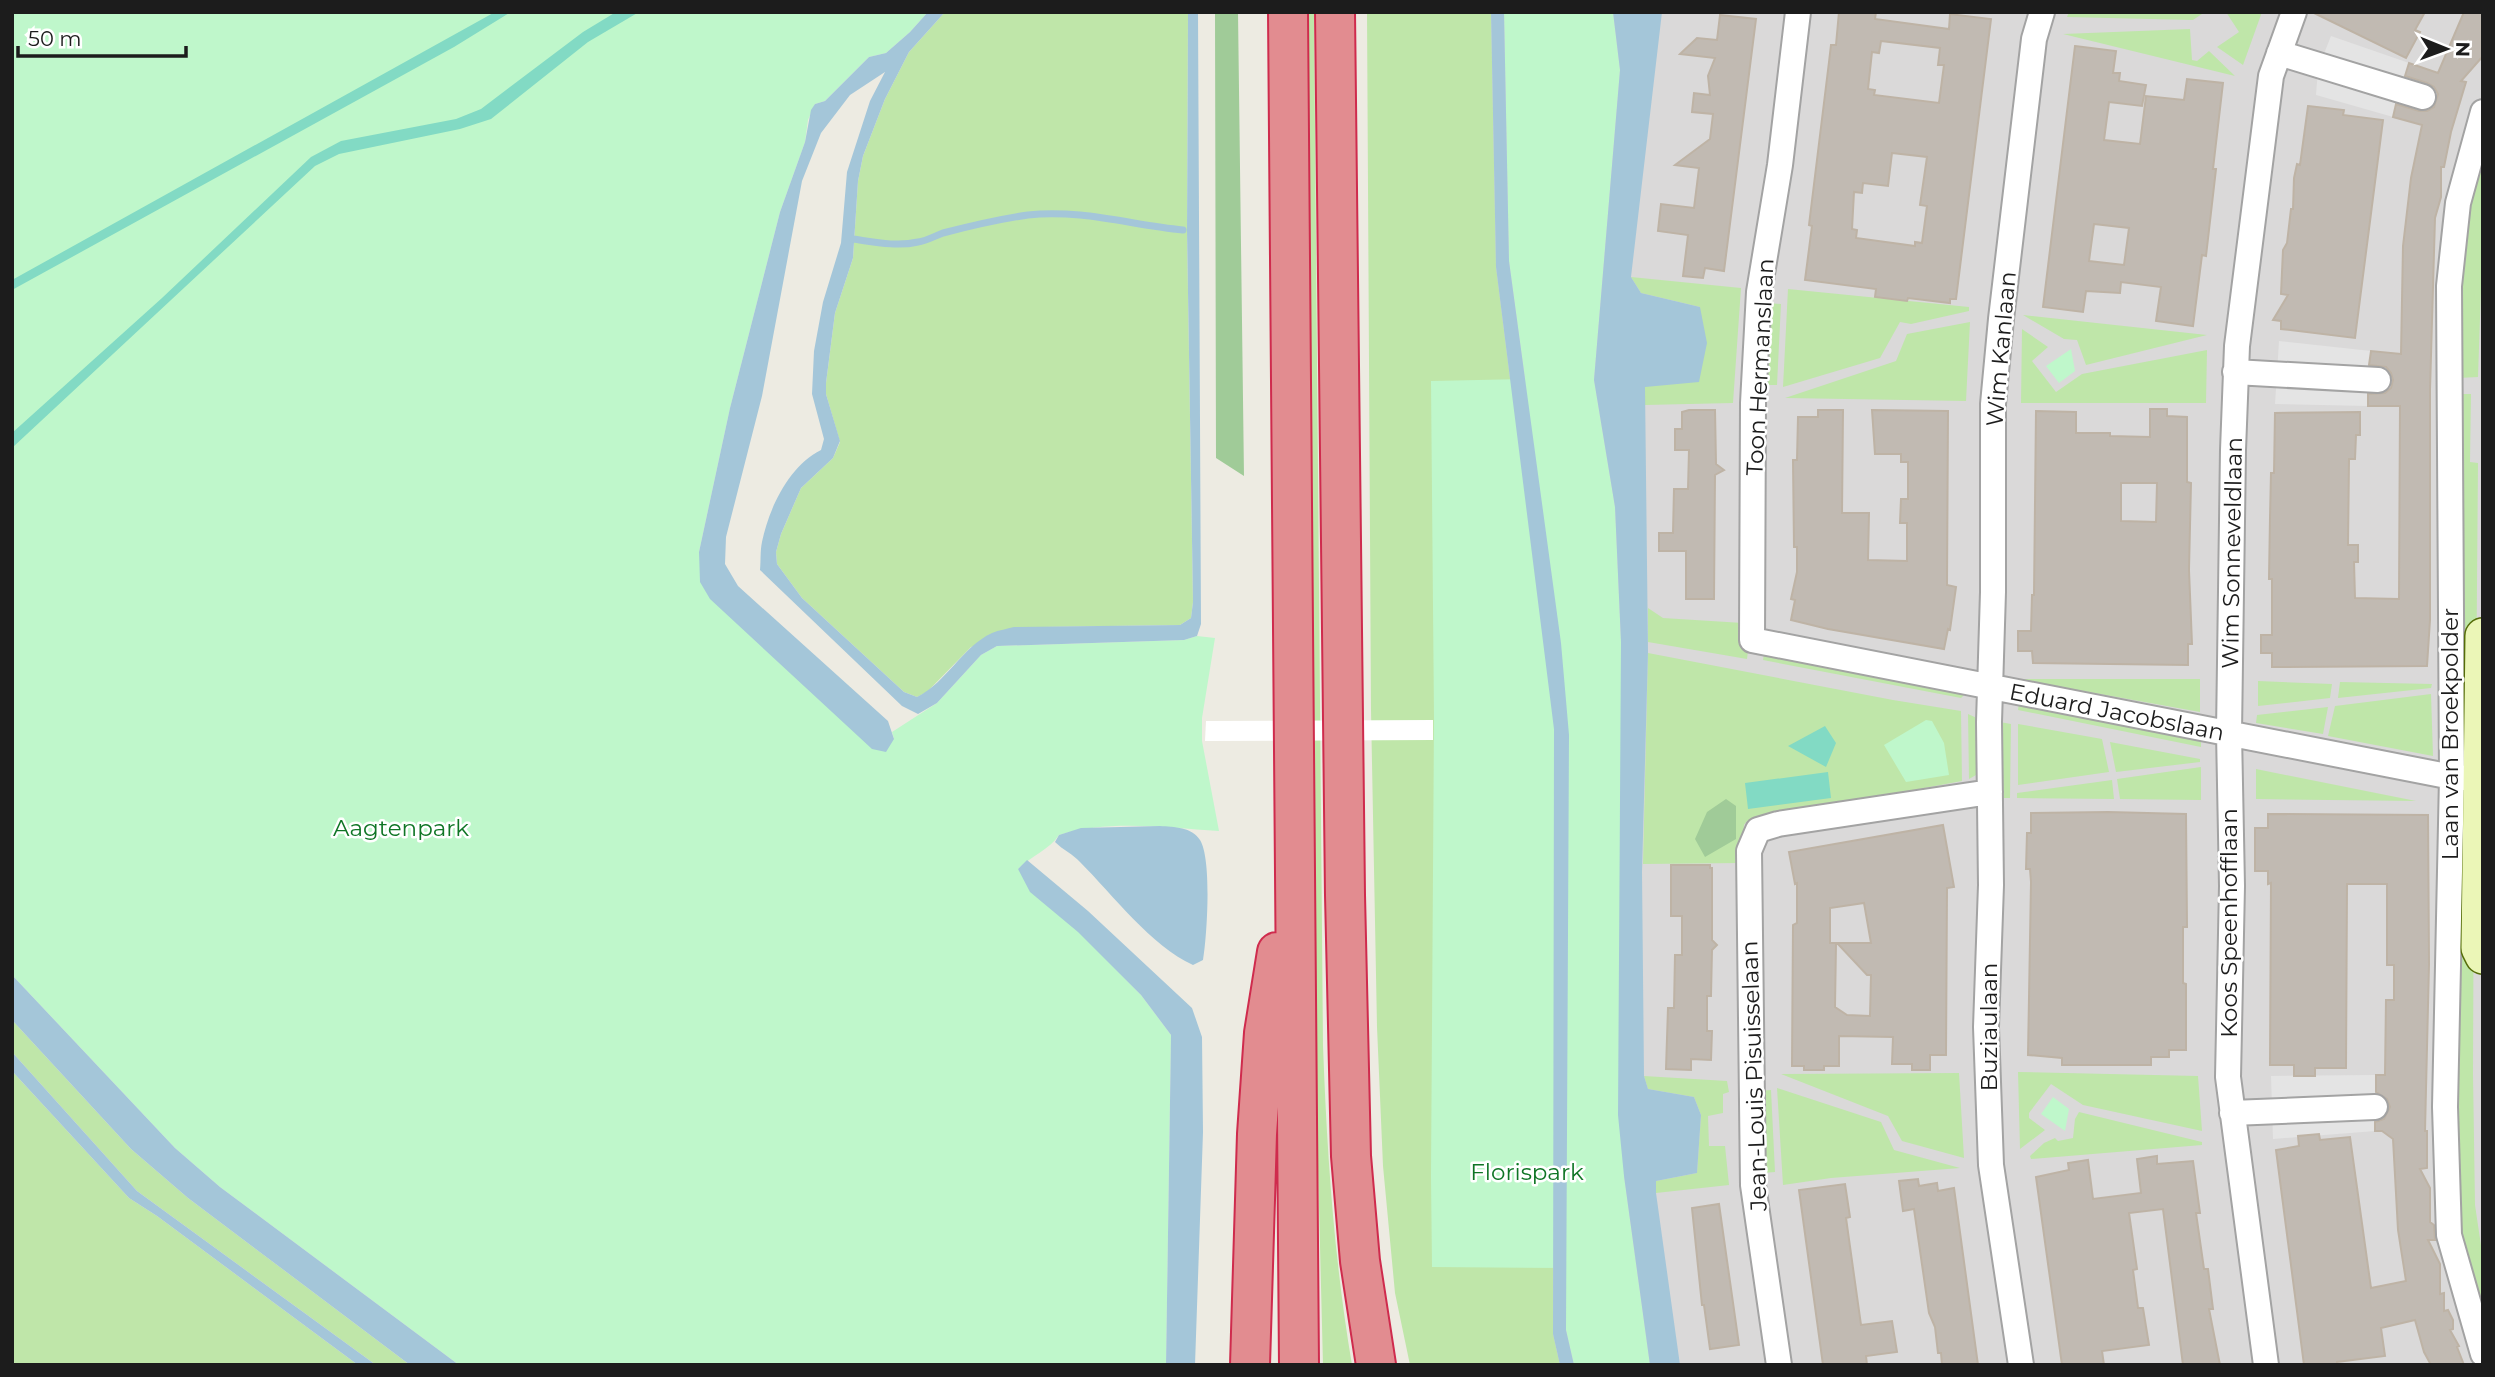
<svg xmlns="http://www.w3.org/2000/svg" width="2495" height="1377" font-family="Montserrat,sans-serif">
	<style>
		.residential { fill: #dad9d9 }
		.grass { fill: #bfe6a9 }
		.forest { fill: #a0cb98 }
		.park { fill: #bff7cb }
		.pitch { fill: #82dac4 }
		.parking { fill: #e4e4e4 }
		.water { fill: #a4c6d9 }
		.pier { fill: #fff }
		.lines { fill: none; stroke-linecap: round; stroke-linejoin: round }
		.stream { stroke: #a4c6d9; stroke-width: 7 }
		.building { fill: #c1bab2; stroke: #beb3a5; stroke-width: 2; fill-rule: evenodd }
		.minor-casing { stroke: #a3a3a3; stroke-width: 28 }
		.secondary-casing { stroke: #556d09; stroke-width: 38 }
		.motorway-casing { stroke: #cf2b4d; stroke-width: 42 }
		.minor { stroke: #fff; stroke-width: 24 }
		.secondary { stroke: #ebf6b7; stroke-width: 35 }
		.motorway { stroke: #e28c90; stroke-width: 38 }
		.labels { text-anchor: middle; stroke-width: 5; stroke-linejoin: round; paint-order: stroke }
		.street-label { font-size: 23px; fill: #1c1c1c; stroke: #fff }
		.park-label { font-size: 23px; fill: #0f7525; stroke: #fff }
	</style>
	<rect width="100%" height="100%" fill="#edebe2"/>
	<path class="residential" d="M1429 12H2483V1365H1485Z"/>
	<path class="grass" d="M945 12H1188L1187 231 1193 602 1191 618 1180 625 1043 627 971 647 927 692 917 697 904 692 802 598 777 564 776 552 781 534 801 488 833 458 840 442 826 394V383L835 313 853 258 858 181 863 156 885 99 909 52Z
		M1308 12H1314L1323 1046C1327 1153 1334 1259 1352 1365H1323L1316 1088Z
		M1367 12H1491L1496 267 1554 729 1553 1334 1560 1365H1410L1395 1293 1383 1166 1377 1027 1371 710Z
		M2069 12H2205L2193 20 2067 17Z
		M2226 12H2262L2243 65 2217 47 2239 32Z
		M2190 29 2192 60 2197 61 2209 51 2235 76 2063 34Z
		M2483 136V230L2478 377 2458 378 2462 250Z
		M1631 277 1741 288 1733 403 1645 405V386L1700 307 1641 293Z
		M1788 289 1969 307V311L1911 324 1900 322 1880 358 1783 387Z
		M1768 303 1781 304 1777 385H1764Z
		M2023 315 2207 335 2086 365 2077 340 2064 339Z
		M1970 322 1966 401 1785 398 1896 361 1907 334Z
		M2022 329 2048 347 2032 361 2056 392 2082 374 2207 350 2206 403H2021Z
		M2458 394H2471L2470 462 2478 463 2476 709H2457Z
		M1648 608 1663 618 1743 623 1749 643 1747 659 1648 642Z
		M1648 653 1893 700 1961 711 1962 781 1747 821 1744 825 1742 863 1643 864Z
		M1764 654 1963 690 1964 695 1961 698 1763 660Z
		M2016 679H2200V712Z
		M2258 681 2332 684 2330 698 2258 706Z
		M2340 682 2432 684 2431 688 2338 698Z
		M2431 694 2433 756 2328 736 2335 706Z
		M2019 703 2201 738V747L2018 710Z
		M2328 707 2323 734 2256 723 2257 715Z
		M1968 714 1979 719 1981 769 1976 775 1969 779Z
		M2000 722 2011 724 2010 798H1998Z
		M2018 724 2102 739 2109 772 2018 785Z
		M2110 742 2200 759V762L2116 772Z
		M2201 767V800L2120 799 2117 779Z
		M2256 769 2416 801 2256 799Z
		M2112 780 2114 799 2017 798V793Z
		M2467 818 2474 827 2473 1074 2475 1205 2483 1259V1335L2458 1222 2454 1151 2455 857Z
		M12 1020 131 1149 188 1198 410 1365H376L137 1191 12 1052Z
		M12 1071 129 1198 157 1216 358 1365H12Z
		M2018 1072 2198 1076 2202 1131 2083 1105 2051 1084 2029 1113V1118L2045 1130 2020 1149Z
		M1959 1073 1964 1158 1902 1141 1888 1116 1781 1074Z
		M1644 1076 1727 1081 1729 1092 1723 1094V1113L1708 1116 1709 1146H1725L1729 1185 1656 1193V1181L1697 1173 1701 1115 1694 1097 1648 1089Z
		M1777 1088 1881 1122 1894 1150 1960 1168 1831 1178 1783 1185Z
		M1771 1090 1775 1172 1763 1173 1758 1091Z
		M2079 1112 2202 1142V1145L2031 1159 2030 1156 2044 1143 2055 1138 2058 1141 2073 1138 2075 1119Z"/>
	<path class="forest" d="M1215 12H1238L1244 476 1216 458Z
		M1726 799 1736 806V839L1705 857 1695 839 1707 812Z"/>
	<path class="park" d="M12 12H928L910 32 886 53 869 57 825 101 815 104 808 120 805 142 780 212 730 408 699 552 894 739 892 732 937 703 981 655 997 646 1184 640 1197 636 1215 638 1202 718V741L1219 831C1166 828 1111 819 1059 835 1050 849 1031 856 1018 869L1141 995 1171 1035 1166 1365H459L220 1187 175 1148 12 975Z
		M1504 12H1613L1620 70 1594 380 1615 507 1621 642 1624 1176 1650 1365H1574L1566 1330V1268L1432 1267 1431 1177 1434 718 1431 381 1525 379 1509 261Z
		M2071 349 2075 371 2059 383 2046 366Z
		M1926 720 1932 721 1944 743 1949 775 1906 782 1884 745Z
		M2053 1097 2069 1109 2065 1131 2041 1114Z"/>
	<path class="pitch" d="M495 12H511L454 47 12 290V280Z
		M616 12H639L588 42 491 119 460 129 339 154 315 166 12 448V433L162 298 311 157 341 141 456 119 481 109 583 32Z
		M1825 726 1836 743 1826 767 1788 746Z
		M1828 772 1831 798 1748 809 1745 783Z"/>
	<path class="parking" d="M2331 36 2409 63 2393 117 2316 95 2318 69Z
		M2279 341 2371 351 2368 406 2275 404Z
		M2375 1075V1131L2273 1139 2271 1076Z"/>
	<path class="water" d="M928 12H945L909 52 885 99 863 156 858 181 853 258 835 313 826 383V394L840 441 833 458 801 488 781 534 776 552 777 564 802 598 904 692 917 697C947 682 962 647 992 633 999 630 1007 629 1014 627L1180 625 1191 618 1193 602 1187 231 1188 12H1198L1201 624 1197 636 1184 640 997 646 981 655 937 703 918 714 902 706 760 570C761 561 760 551 762 542 769 508 789 466 821 450L824 439 812 394 814 351 823 302 841 243 847 172 870 101 885 72 850 95 821 133 802 181 762 396 726 537 725 564 738 586 888 721 894 739 886 752 872 749 710 599 700 582 699 552 730 408 780 212 805 142 811 110 815 104 825 101 869 57 886 53 910 32Z
		M1491 12H1504L1509 261 1561 643 1569 735 1566 1330 1574 1365H1560L1553 1334 1554 729 1496 267Z
		M1613 12H1662L1631 277 1641 293 1700 307 1707 343 1699 382 1645 387 1648 652 1642 872 1644 1076 1648 1089 1694 1097 1701 1115 1697 1173 1656 1181V1193L1680 1365H1650L1624 1176 1618 1115 1621 642 1615 507 1594 380 1620 70Z
		M1160 826C1174 827 1192 827 1200 840 1212 859 1207 937 1203 960L1193 965C1151 946 1113 895 1080 862 1073 854 1063 850 1055 842L1059 835 1081 828Z
		M1027 860 1088 911 1192 1008 1202 1037 1203 1132 1195 1365H1166L1171 1035 1141 995 1078 932 1030 892 1018 869Z
		M12 975 175 1148 220 1187 459 1365H410L188 1198 131 1149 12 1020Z
		M12 1052 137 1191 376 1365H358L157 1216 129 1198 12 1071Z"/>
	<path class="pier" d="M1433 720V740L1205 741 1206 721Z"/>
	<g class="lines">
		<path class="stream" d="M853 239C874 242 897 247 918 242 926 241 935 236 943 233 970 226 1000 219 1028 215 1081 209 1131 225 1183 230"/>
	</g>
	<path class="building" d="M1839 12H1876L1875 19 1949 29 1950 14 1991 19 1956 299H1950V303L1908 298 1907 301 1875 297 1876 289 1805 280 1812 226 1809 225 1829 62 1831 45H1836ZM1881 41 1940 48 1938 65H1944L1939 103 1874 95 1875 90 1868 89 1872 52 1879 53ZM1892 153 1927 157 1920 205 1927 206 1922 243 1915 242V246L1856 238 1857 230 1852 229 1854 192 1862 193 1863 183 1888 186Z
		M2312 12H2425L2415 30 2420 32 2406 58Z
		M2464 12H2483V56L2461 81 2466 82 2451 132 2444 167H2441V197L2435 218 2430 390V620L2427 666 2272 667V653H2261V635H2272V579H2269L2270 518 2271 473H2274L2275 413 2360 412V435H2356L2355 459H2349L2348 545H2358V562H2354L2355 598 2399 599 2400 406H2368V394L2385 393 2391 388 2393 380 2391 373 2386 367 2369 365 2371 351 2401 354 2403 246 2411 178 2422 125 2393 117 2396 104 2419 111H2427L2434 107 2438 94 2434 87 2427 83 2405 76 2409 63 2438 73Z
		M1720 15 1756 19 1724 271 1705 268 1703 278 1683 276 1688 235 1658 231 1661 204 1694 208 1699 168 1675 165 1710 139 1713 114 1692 112 1694 93 1710 95 1708 76 1715 58 1680 54 1697 38 1717 40Z
		M2075 46 2116 51 2113 73H2120L2119 81 2146 85 2142 106 2109 102 2104 140 2140 144 2146 96 2184 100 2187 79 2223 83 2213 169H2216L2209 230 2206 256 2202 255 2193 326 2156 321 2161 287 2121 282 2120 293 2086 291 2083 312 2043 307ZM2094 224 2129 228 2124 265 2089 261Z
		M2308 106 2344 110 2343 115 2383 120 2355 338 2281 329V321L2273 320 2288 295 2281 294 2283 250 2287 243 2291 209H2293L2294 178 2297 164 2300 165Z
		M2150 409H2167V416L2187 417V482L2191 483 2189 570 2192 644H2188V665L2033 663 2032 651H2018V631H2031L2032 595H2034L2036 411 2076 412V433H2110V436L2150 437ZM2121 483H2157L2156 522 2121 521Z
		M1689 410H1715L1716 464 1724 470 1715 475 1714 599H1686V551H1659V533H1673L1674 489H1688L1689 450H1675V429H1682V412Z
		M1818 410H1843L1842 513H1869L1868 560 1907 561V523H1900L1901 499H1908V462H1901V454H1875L1872 410 1948 411 1947 585 1956 587 1950 630 1948 629 1944 649 1828 629 1791 620 1795 600 1791 599 1797 572V547H1794L1793 460H1797L1798 417H1818Z
		M2108 812 2186 814 2187 927H2183V983L2186 984V1050H2169V1057H2151V1065H2062V1058L2028 1055 2031 882 2030 869H2026L2027 833H2031V813Z
		M2268 814 2428 815 2429 964 2425 1131H2427V1168L2420 1169 2430 1188V1222L2434 1225 2435 1240H2428L2440 1264V1294L2444 1293V1311L2448 1310 2453 1320V1329L2450 1330 2459 1346 2457 1347 2464 1365H2431L2424 1352 2415 1320 2381 1328 2385 1356 2337 1362V1365H2304L2276 1150 2299 1146 2298 1136 2319 1134 2320 1140 2350 1137 2371 1288 2406 1281 2398 1230 2393 1139 2382 1131H2375V1122L2384 1119 2390 1107 2387 1099 2376 1092V1075H2385L2386 1000H2394V965H2387V884H2347L2346 1068H2315V1076H2294V1065H2270L2271 883 2268 884V871H2255V828H2268Z
		M1943 825 1954 887 1947 888 1946 1055H1930V1070H1912V1064H1892L1893 1037 1839 1036V1066H1824V1070H1804V1066H1792L1793 925 1797 923V883L1795 884 1789 852ZM1864 903 1871 943H1837L1867 975H1871L1870 1016 1847 1015 1835 1007 1836 943H1830V908Z
		M1671 865H1710V868H1712V940L1717 945 1712 950 1711 996H1707V1031H1712L1711 1060 1691 1059V1070L1666 1069 1668 1008H1674L1675 955H1682V916H1671Z
		M2157 1156V1164L2193 1161 2200 1213H2196L2204 1269H2208L2213 1309H2209L2220 1365H2183L2163 1209 2129 1213 2137 1269 2133 1270 2138 1308H2143L2149 1345 2102 1351 2104 1365H2062L2036 1177 2069 1170 2068 1163 2088 1160 2093 1199 2141 1193 2137 1159Z
		M1918 1179 1919 1186 1937 1183 1938 1191 1954 1188 1978 1365H1942L1941 1353H1938L1935 1327 1929 1313 1914 1209 1903 1211 1899 1181Z
		M1845 1184 1850 1217 1846 1218 1861 1325 1892 1321 1897 1352 1866 1356 1867 1365H1823L1799 1190Z
		M1719 1204 1739 1345 1710 1349 1704 1305H1702L1692 1208Z"/>
	<g class="lines">
		<g class="minor-casing">
			<path id="minor" d="M1798 12 1780 165 1759 292 1753 403 1752 640 2452 777 2483 779
				M2279 53 2423 97
				M2483 112 2458 203 2449 286 2452 777 2445 1107 2449 1235 2483 1354
				M2235 372 2378 380
				M2232 1113 2375 1107
				M1779 1365 1753 1185 1749 851 1758 830 1778 824 1990 792
				M2021 1365 1991 1165 1986 1027 1991 885 1989 722 1993 592V404L2001 319 2034 39 2042 12
				M2266 1365 2228 1077 2232 886 2229 733 2233 450 2237 346 2271 76 2294 12"/>
		</g>
		<g class="secondary-casing">
			<path id="secondary" d="M2483 636 2479 948 2483 956"/>
		</g>
		<g class="motorway-casing">
			<path id="motorway" d="M1288 12 1299 1365
				M1335 12 1345 895 1351 1156 1360 1261 1376 1365
				M1250 1365 1257 1134 1264 1033 1277 952"/>
		</g>
		<use href="#minor" class="minor"/>
		<use href="#secondary" class="secondary"/>
		<use href="#motorway" class="motorway"/>
	</g>
	<g class="labels">
		<g class="street-label">
			<text transform="translate(2001 349) rotate(-85)" y="8">Wim Kanlaan</text>
			<text transform="translate(1760 367) rotate(-87)" y="8">Toon Hermanslaan</text>
			<text transform="translate(2232 553) rotate(-89)" y="8">Wim Sonneveldlaan</text>
			<text transform="translate(2117 712) rotate(11)" y="8">Eduard Jacobslaan</text>
			<text transform="translate(2450 734) rotate(-90)" y="8">Laan van Broekpolder</text>
			<text transform="translate(2229 923) rotate(-90)" y="8">Koos Speenhofflaan</text>
			<text transform="translate(1989 1027) rotate(-90)" y="8">Buziaulaan</text>
			<text transform="translate(1754 1076) rotate(-92)" y="8">Jean-Louis Pisuisselaan</text>
		</g>
		<g class="park-label">
			<text x="401" y="836">Aagtenpark</text>
			<text x="1527" y="1180">Florispark</text>
		</g>
	</g>
	<rect width="2495" height="1377" fill="none" stroke="#1c1c1c" stroke-width="28"/>
	<g transform="translate(2446 49) rotate(91)" stroke="#ffffff" stroke-width="5" paint-order="stroke">
	<path d="M0-5L12 26L0 18L-12 26Z" fill="#1c1c1c"/>
	<text y="-10" font-size="19" font-weight="bold" text-anchor="middle" fill="#1c1c1c">N</text>
	</g>
	<path d="M18 46v10h168v-10" fill="none" stroke="#1c1c1c" stroke-width="3.5"/>
	<text x="28" y="46" font-size="21" fill="#1c1c1c" stroke="#ffffff" stroke-width="5" paint-order="stroke">50 m</text>
</svg>
